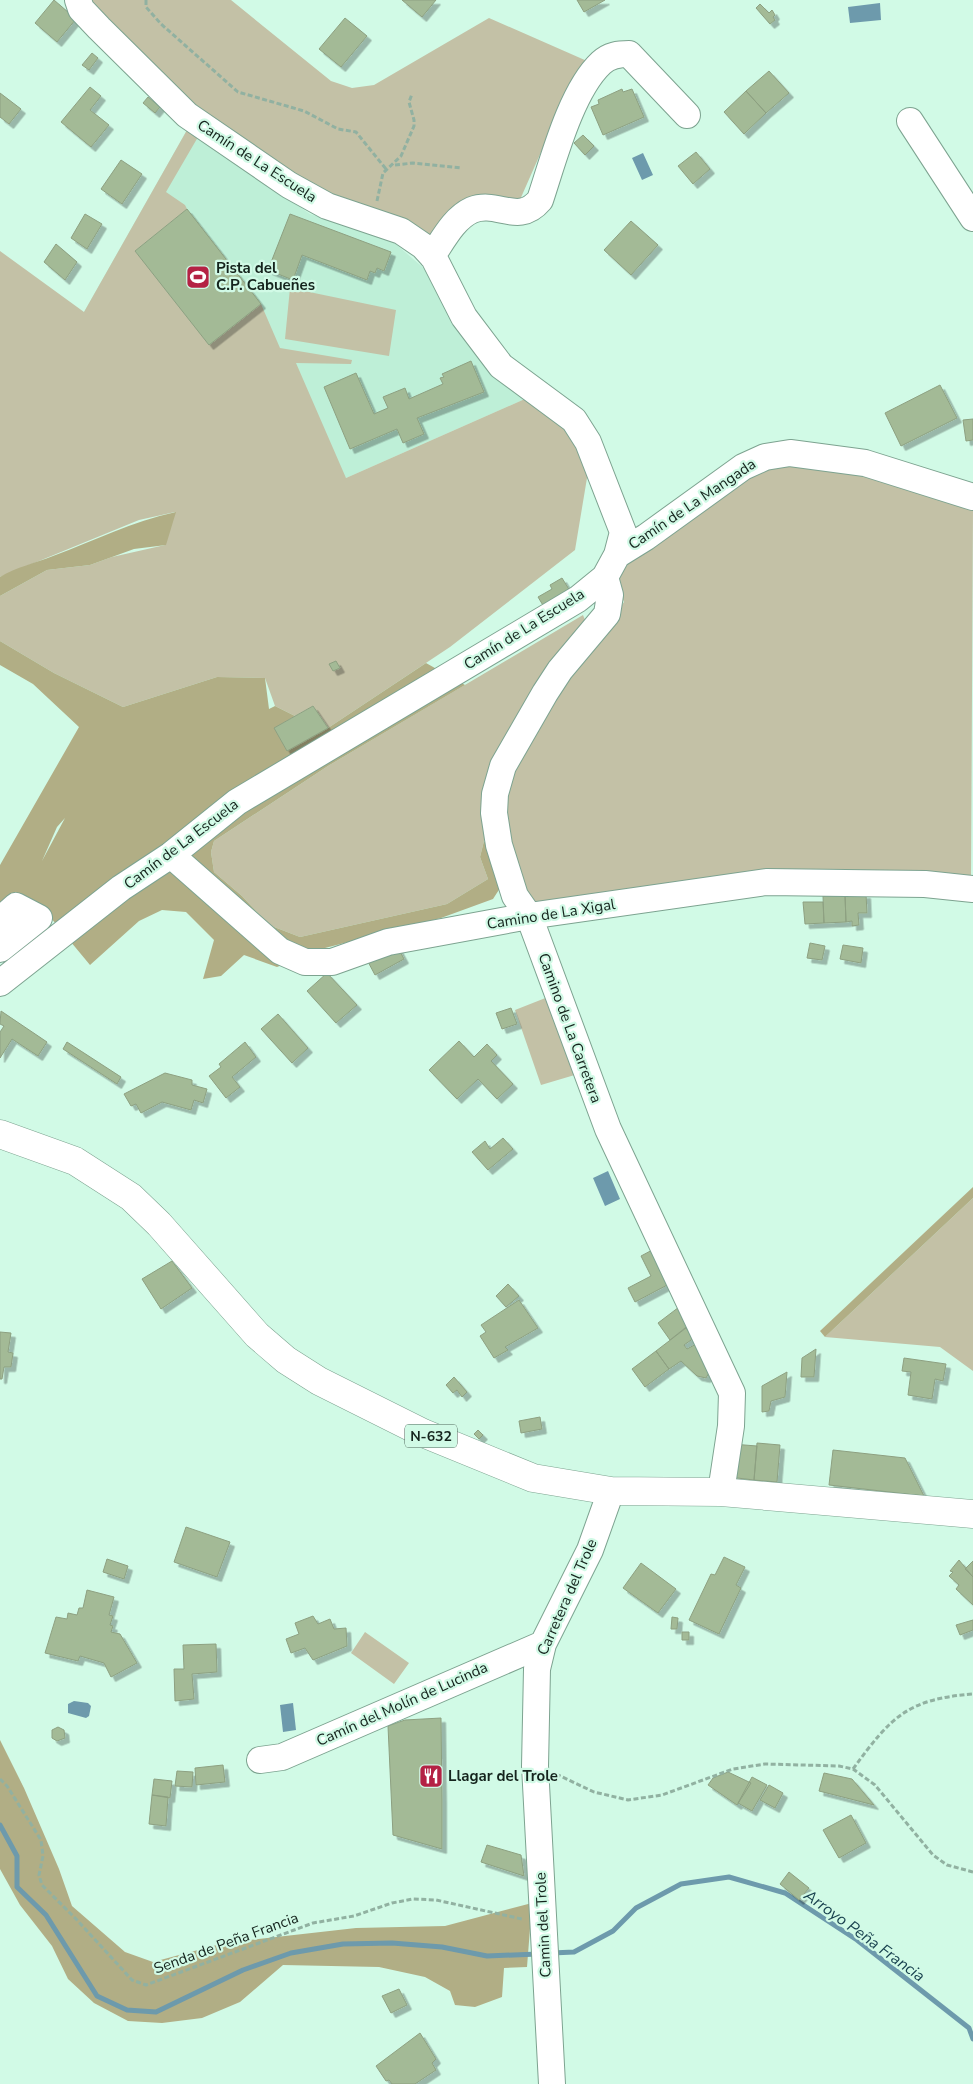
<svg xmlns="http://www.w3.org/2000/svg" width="973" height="2084" font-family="'Nunito Sans',sans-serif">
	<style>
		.built { fill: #beefd7 }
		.green { fill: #c3c1a6 }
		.forest { fill: #b1ae85; fill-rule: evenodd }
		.water { fill: #6d9aac }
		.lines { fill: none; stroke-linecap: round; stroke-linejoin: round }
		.stream { stroke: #6d9aac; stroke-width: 5 }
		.building { fill: #a3ba96; stroke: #8da081; filter: url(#shadow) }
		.minor-casing { stroke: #7da390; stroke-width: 28 }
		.highway-casing { stroke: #7da390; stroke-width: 29 }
		.path { stroke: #91b1a1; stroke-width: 3; stroke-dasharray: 5 2.5; stroke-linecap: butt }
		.minor { stroke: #fff; stroke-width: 26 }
		.highway { stroke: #fff; stroke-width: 28 }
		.labels { text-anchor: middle; stroke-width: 4.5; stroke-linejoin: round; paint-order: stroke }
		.shield { fill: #d1fae6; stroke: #4d6459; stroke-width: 1 }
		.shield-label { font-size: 14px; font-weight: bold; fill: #15241d }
		.street-label { font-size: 15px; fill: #15241d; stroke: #d1fae6 }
		.poi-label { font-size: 15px; font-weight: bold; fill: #15241d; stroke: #d1fae6; text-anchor: start }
		.water-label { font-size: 16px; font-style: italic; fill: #153e4c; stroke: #d1fae6 }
	</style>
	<defs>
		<filter id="shadow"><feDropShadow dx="4.5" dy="4.5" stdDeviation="0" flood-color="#0004"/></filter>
	</defs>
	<rect width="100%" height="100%" fill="#d1fae6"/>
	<path class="built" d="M187 130 310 214 391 240 426 270 527 398 346 478 150 360 84 312Z"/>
	<path class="green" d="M78 0H231L331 81 352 88 374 85 489 18 587 61 571 84 519 202 468 201 443 217 423 246 373 220 187 115Z
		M187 130 198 137 166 192 185 205 187 209 135 251 209 345 261 304 280 348 352 360 351 364 296 363 346 478 527 398 568 429 588 472 575 550 450 647 328 728 313 706 295 716 275 706 265 678 217 677 123 707 54 673 0 641V596L47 570 90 565 112 557 165 545 175 512 139 520 0 577V251L84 312Z
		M290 288 396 310 389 356 285 339Z
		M798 462 879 479 973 507 971 879 537 906 518 892 500 793 542 711 590 651 624 602 614 577 620 565 757 469Z
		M583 615 585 620 499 750 488 797 484 841 480 857 488 879 447 904 300 937 269 925 242 896 214 872 211 852 214 841 328 766Z
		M548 997 578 1074 541 1085 515 1010Z
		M973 1198V1371L940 1347 825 1337Z
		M365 1632 409 1663 394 1684 351 1653Z"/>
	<path class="forest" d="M176 512 166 545 134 549 90 565 47 570 0 596V577C16 567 36 563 53 556 96 540 131 522 176 512Z
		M0 641 54 673 123 707 217 677 265 678 269 709 275 706 295 716 275 728 287 750 328 728 426 663 465 685 328 766 214 841 211 852 214 872 242 896 269 925 300 937 447 904 488 879 480 857 484 841 497 862 502 885 493 899 441 918 325 948 277 967 244 955 221 976 203 979 214 940 186 912 162 910 139 921 90 965 51 918 0 903V865L79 727 33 684 0 665ZM65 818 42 861 57 827Z
		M973 1187V1198L825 1337 820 1331Z
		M0 1740 24 1788 59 1869 72 1906 125 1952 153 1962 224 1943 356 1928 445 1926 532 1903 527 1967 504 1968 502 1997 475 2007 455 2005 450 1991 425 1977 379 1967 283 1965 240 2002 202 2018 162 2023 128 2021 94 2003 68 1979 52 1946 20 1905 0 1869Z"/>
	<path class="water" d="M880 3 881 20 850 23 848 7Z
		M643 153 653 175 642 180 632 158Z
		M608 1171 620 1199 605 1206 593 1178Z
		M74 1701 88 1703 91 1706 89 1716 86 1718 68 1713V1704Z
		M293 1703 296 1730 283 1732 280 1705Z"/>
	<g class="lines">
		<path class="stream" d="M0 1825 17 1856V1887L46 1915 97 1996 127 2010 156 2012 243 1970 291 1953 343 1944 392 1943 442 1947 487 1956 538 1954
			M552 1953 574 1952 613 1931 636 1908 681 1884 729 1877 785 1893 857 1940 969 2028 973 2039"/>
	</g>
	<path class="building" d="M54 0 76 19 57 42 35 23Z
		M402 0H436L422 17Z
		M577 0H605L584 12Z
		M760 4 769 13 772 10 775 15 773 17 775 20 770 24 756 8Z
		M345 18 367 36 341 67 319 49Z
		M92 53 98 58 89 70 82 65Z
		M769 71 789 93 766 113 746 91Z
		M90 87 101 96 90 110 109 125 91 147 61 122Z
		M622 89 623 92 632 89 644 117 603 135 591 107 599 104 598 100Z
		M746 91 766 113 744 134 724 112Z
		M0 93 21 109 9 124 0 117Z
		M148 97 160 107 155 113 143 103Z
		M583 135 594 146 585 155 574 143Z
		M696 152 710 169 693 184 678 166Z
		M121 160 142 174 122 204 101 189Z
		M187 209 261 304 209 345 135 251Z
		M85 214 102 224 87 249 71 238Z
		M290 214 391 252 384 271 377 268 375 273 370 271 367 280 302 255 293 280 268 270Z
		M631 221 658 245 631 275 604 250Z
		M56 244 77 262 65 280 44 262Z
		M471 361 484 392 417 418 424 434 403 443 397 429 350 449 324 387 356 373 374 414 388 408 383 397 405 388 409 399 443 384 440 378 444 377 442 374Z
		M940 385 957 418 901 446 885 413Z
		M973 419V440L966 441 963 420Z
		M562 578 570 591 544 607 538 597 552 589 550 585Z
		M336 661 340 668 333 671 329 664Z
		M313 706 328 728 287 751 274 728Z
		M866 894 867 913H858L859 925 852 926V921L846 922 845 895Z
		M845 895 846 922 824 923 823 896Z
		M803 902H823L824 923 805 924Z
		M395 942 404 959 375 975 366 958Z
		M810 943 825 946 822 960 807 958Z
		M843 945 863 948 861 963 840 959Z
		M327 973 357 1005 336 1023 307 991Z
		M511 1008 517 1024 502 1029 496 1013Z
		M1 1011 47 1042 38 1056 12 1039 0 1058V1032L4 1026 0 1024Z
		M278 1014 308 1048 292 1063 261 1029Z
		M459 1041 474 1057 487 1044 497 1055 491 1061 513 1084 497 1099 478 1079 457 1099 429 1070Z
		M67 1042 121 1077 117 1084 63 1049Z
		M245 1042 256 1057 232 1077 240 1087 226 1098 209 1076 221 1067 219 1064Z
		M165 1073 192 1080V1085L207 1089 203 1103 194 1100 191 1110 162 1102 141 1113 136 1104 131 1106 124 1094Z
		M503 1138 513 1149 488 1170 472 1152 485 1141 490 1149Z
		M656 1248 673 1282 635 1302 628 1288 651 1276 641 1256Z
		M172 1261 192 1288 161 1309 142 1279Z
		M508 1284 519 1296 506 1307 496 1296Z
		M519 1300 538 1328 505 1347 508 1350 494 1358 480 1336 486 1332 481 1325Z
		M683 1304 695 1320 670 1340 658 1323Z
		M686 1328 694 1338 684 1345 687 1349 698 1343 710 1371 706 1378 697 1376 681 1361 669 1369 656 1351Z
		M0 1332 11 1333 8 1352 13 1353 11 1367H4L2 1379H0Z
		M816 1349 814 1377H801L802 1358Z
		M656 1351 669 1369 645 1387 632 1369Z
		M904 1358 946 1364 943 1381 935 1379 932 1399 908 1395 911 1372 902 1371Z
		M787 1372 785 1397 771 1401 769 1411 762 1412V1386Z
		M454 1377 467 1392 462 1397 457 1390 453 1393 446 1385Z
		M540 1417 542 1429 521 1433 519 1421Z
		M478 1430 483 1435 479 1439 474 1434Z
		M757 1443 780 1445 777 1482 754 1480Z
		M732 1444 757 1446 754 1480 729 1477Z
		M833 1450 905 1458 924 1496 829 1485Z
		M186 1527 230 1542 217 1577 174 1562Z
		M724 1557 745 1567 736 1585 741 1588 719 1634 689 1620 711 1574 715 1575Z
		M107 1559 128 1566 124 1579 103 1572Z
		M959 1560 973 1577V1605L956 1589 959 1585 949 1576 953 1572 950 1571Z
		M973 1561V1577L965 1569Z
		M641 1563 676 1589 658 1613 623 1588Z
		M87 1590 114 1597 109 1615 113 1616 110 1625 113 1626 111 1632 120 1634 137 1663 111 1677 104 1663 80 1656 78 1661 45 1653 56 1617 67 1619 68 1613 77 1615 79 1608H83Z
		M313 1616 318 1624 330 1619 334 1629 346 1628 347 1646 313 1660 305 1648 291 1653 286 1639 299 1634 295 1623Z
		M672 1617 678 1618 677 1629H671Z
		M973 1620V1630L960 1635 956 1625Z
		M682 1632H689V1640H682Z
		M216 1644 217 1672 192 1674 194 1699 175 1701 174 1669H184L183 1645Z
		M441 1718 442 1799V1849L393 1835 388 1726 405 1720Z
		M58 1727 64 1730 65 1738 57 1741 52 1738V1730Z
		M223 1765 225 1782 196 1785 195 1768Z
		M177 1771 193 1772 192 1787 175 1786Z
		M728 1772 751 1783 737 1805 708 1785 713 1778Z
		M824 1773 852 1779 874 1805 819 1791Z
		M752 1777 767 1785 752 1811 738 1803Z
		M154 1779 172 1781 170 1798 152 1795Z
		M769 1785 783 1793 775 1808 760 1800Z
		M152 1795 168 1797 166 1826 149 1824Z
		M851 1815 866 1843 839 1858 823 1830Z
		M487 1845 521 1855 524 1876 481 1862Z
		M789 1872 809 1888 799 1900 780 1884Z
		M399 1989 407 2005 391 2013 382 1996Z
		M420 2033 436 2059 432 2063 436 2070 415 2084H392L389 2080 386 2081 376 2066Z"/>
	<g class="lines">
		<g class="minor-casing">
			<path id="minor" d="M910 121 973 218
				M432 256C443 240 454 218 472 210 498 200 518 226 540 200 553 161 571 91 601 63 609 55 619 54 629 54L687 115
				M617 555 646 537 743 467 765 457 790 453 865 463 973 497
				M605 577 610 595 607 614 560 670 545 693 503 766 495 794 494 813 499 845 515 896 529 916 608 1129 732 1393 731 1426 721 1492
				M171 855 280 951 305 962H332L388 942 529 916 766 882 925 884 973 889
				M0 920 16 906 39 918 0 949
				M0 983 121 888 171 855 237 802 578 599 605 577 617 555 623 532 588 442 574 420 501 366 464 317 434 258 423 246 401 231 327 206 289 185 187 115 99 28 81 9 78 0
				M260 1760 282 1757 543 1644
				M552 2084 535 1766 537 1669 543 1644 590 1550 611 1491"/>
		</g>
		<g class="highway-casing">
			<path id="highway" d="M0 1134 75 1161 131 1197 159 1224 257 1335 286 1360 319 1381 423 1433 533 1478 611 1491 721 1492 973 1514"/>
		</g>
		<path class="path" d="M146 0V7L161 24 238 92 304 111 338 129 356 132 386 169
			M395 165 413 163 461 168
			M377 201 383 173 401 156 414 126V120L409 102 412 94
			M853 1769C891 1717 907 1699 973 1694
			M556 1774 594 1792 628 1800 662 1795 733 1769 765 1764 839 1766 853 1769 875 1785 933 1855 947 1865 973 1872
			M0 1779 7 1786 41 1840 43 1856 39 1875 42 1885 77 1920 132 1980 146 1985 313 1923 354 1916 392 1903 413 1899 436 1900 522 1919"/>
		<use href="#minor" class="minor"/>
		<use href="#highway" class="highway"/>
	</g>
	<defs>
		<g id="stadium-square" transform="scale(1.25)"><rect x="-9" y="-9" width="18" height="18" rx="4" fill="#b42244" stroke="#d1fae6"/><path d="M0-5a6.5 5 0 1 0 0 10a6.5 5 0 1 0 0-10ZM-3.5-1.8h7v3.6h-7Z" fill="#fff"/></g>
		<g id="restaurant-square" transform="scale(1.25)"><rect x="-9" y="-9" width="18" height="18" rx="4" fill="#b42244" stroke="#d1fae6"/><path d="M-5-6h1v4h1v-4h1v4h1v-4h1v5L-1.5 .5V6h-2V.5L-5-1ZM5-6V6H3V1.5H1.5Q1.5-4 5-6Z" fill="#fff"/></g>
	</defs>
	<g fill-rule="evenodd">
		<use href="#stadium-square" x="198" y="277"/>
		<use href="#restaurant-square" x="431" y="1776"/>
	</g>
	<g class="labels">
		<rect class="shield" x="405" y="1424.5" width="52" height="23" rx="4"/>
		<g class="shield-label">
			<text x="431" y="1441">N-632</text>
		</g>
		<g class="street-label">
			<text transform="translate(257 161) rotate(33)" y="5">Camín de La Escuela</text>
			<text transform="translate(692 504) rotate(-34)" y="5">Camín de La Mangada</text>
			<text transform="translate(524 629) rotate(-32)" y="5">Camín de La Escuela</text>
			<text transform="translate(181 844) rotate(-37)" y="5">Camín de La Escuela</text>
			<text transform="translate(551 914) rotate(-9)" y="5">Camino de La Xigal</text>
			<text transform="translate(570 1028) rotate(70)" y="5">Camino de La Carretera</text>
			<text transform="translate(567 1597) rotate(-66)" y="5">Carretera del Trole</text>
			<text transform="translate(402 1704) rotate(-24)" y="5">Camín del Molín de Lucinda</text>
			<text transform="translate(543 1925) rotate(-93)" y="5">Camin del Trole</text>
			<text transform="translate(226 1943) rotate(-20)" y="5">Senda de Peña Francia</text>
		</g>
		<g class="poi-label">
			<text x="216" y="273">Pista del<tspan x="216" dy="17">C.P. Cabueñes</tspan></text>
			<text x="448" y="1781">Llagar del Trole</text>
		</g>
		<g class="water-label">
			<text transform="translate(865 1935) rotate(36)" y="6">Arroyo Peña Francia</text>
		</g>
	</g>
</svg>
